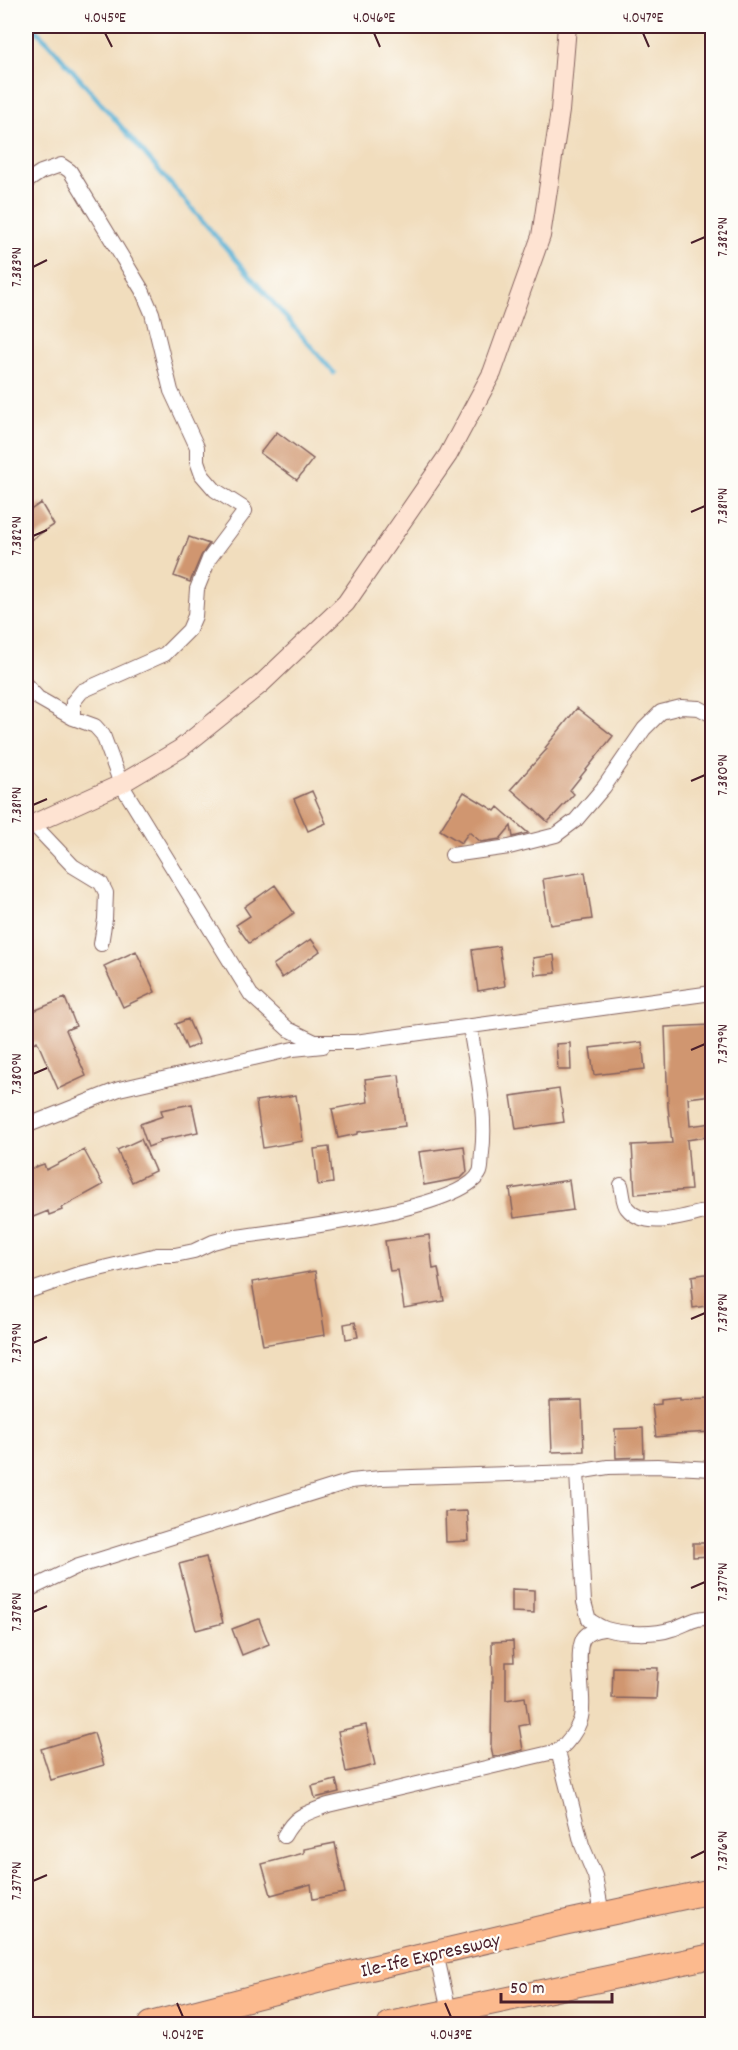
<svg xmlns="http://www.w3.org/2000/svg" width="738" height="2050" font-family="Dekko,sans-serif">
	<style>
		.lines { fill: none; stroke-linecap: round; stroke-linejoin: round }
		.stream { stroke: #58b1d5; stroke-width: 4.5 }
		.building { fill: #d09670 }
		.street-casing { stroke: #84625e; stroke-width: 16 }
		.secondary-casing { stroke: #84625e; stroke-width: 20 }
		.highway-casing { stroke: #84625e; stroke-width: 26 }
		.street { stroke: #fff; stroke-width: 14 }
		.secondary { stroke: #fee3d2; stroke-width: 18 }
		.highway { stroke: #fcba8e; stroke-width: 24 }
		.ticks { fill: none; stroke: #4a1f2b; stroke-width: 2 }
		.labels { text-anchor: middle; stroke-width: 4.5; stroke-linejoin: round; paint-order: stroke }
		.street-label { font-size: 20px; fill: #4a1f2b; stroke: #fdfcf7 }
		.neatline { fill: none; stroke: #4a1f2b; stroke-width: 2 }
		.ticks-label { font-size: 15px; text-anchor: middle; fill: #4a1f2b }
	</style>
	<rect width="100%" height="100%" fill="#fdfcf7"/>
	<filter id="ink" filterUnits="userSpaceOnUse"><feTurbulence type="fractalNoise" baseFrequency=".0167" numOctaves="2"/><feDisplacementMap in="SourceGraphic" scale="12" xChannelSelector="R" yChannelSelector="G"/><feConvolveMatrix kernelMatrix="1 2 1 2 8 2 1 2 1" color-interpolation-filters="sRGB"/></filter>
	<filter id="wash" filterUnits="userSpaceOnUse"><feTurbulence type="fractalNoise" baseFrequency=".008" numOctaves="4" result="noise"/><feDisplacementMap in="SourceGraphic" scale="24" xChannelSelector="R" yChannelSelector="G"/><feGaussianBlur stdDeviation="1.35" result="paint"/><feColorMatrix in="noise" values="0 0 0 0 0 0 0 0 0 0 0 0 0 0 0 0 0 1.4 0 .05"/><feComposite in="paint" operator="in"/></filter>
	<g filter="url(#wash)">
		<rect width="100%" height="100%" fill="#f1ddbd"/>
		<g class="lines">
			<path class="stream" d="M31 26 48 42 334 373"/>
		</g>
		<g id="blocks">
			<path class="building" d="M277 432 313 459 297 480 260 453Z
				M41 503 54 525 26 543V513Z
				M189 537 209 544 201 556 190 582 174 576Z
				M577 708 613 736 570 790 574 794 548 822 511 789 547 749 545 748Z
				M312 791 326 823 308 831 294 799Z
				M464 792 495 811 498 807 528 833 513 837 511 826 500 839 481 842 469 832 461 843 440 830Z
				M585 872 592 919 550 925 543 879Z
				M275 885 294 913 249 943 236 925 250 916 244 907Z
				M311 939 320 951 282 978 273 965Z
				M499 946 505 986 478 991 472 950Z
				M136 951 155 992 123 1007 104 966Z
				M554 955 556 973 535 975 533 958Z
				M65 998 76 1026 66 1030 86 1076 58 1089 37 1041 26 1046V1014Z
				M188 1019 199 1044 187 1049 176 1024Z
				M712 1025V1095L688 1098 690 1126 712 1123V1136L687 1140 691 1190 635 1194 632 1145 672 1143 668 1107 665 1027Z
				M642 1042 645 1069 594 1075 590 1048Z
				M570 1043 571 1070H558L556 1044Z
				M399 1075 405 1126 358 1132V1134L338 1138 332 1109 368 1102 365 1079Z
				M559 1089 564 1122 516 1129 511 1096Z
				M296 1095 303 1141 263 1148 256 1101Z
				M192 1104 198 1132 160 1140 161 1142 148 1147 140 1124 163 1116 161 1110Z
				M141 1139 155 1171 132 1182 117 1150Z
				M464 1146 467 1172 461 1178 424 1185 419 1152Z
				M329 1147 333 1183 318 1185 314 1149Z
				M84 1150 103 1185 61 1208 62 1210 49 1215 48 1211 26 1220V1170L44 1164 46 1170Z
				M569 1180 573 1210 514 1218 510 1189Z
				M429 1235 433 1269 438 1268 444 1301 404 1308 398 1270 390 1271 385 1241Z
				M315 1271 325 1335 263 1345 252 1282Z
				M712 1273V1305L693 1308 691 1287H693L692 1276Z
				M355 1322 358 1337 346 1339 344 1324Z
				M680 1397V1399L712 1398V1432L676 1434V1435L656 1437 652 1405 661 1404V1399Z
				M582 1401 584 1451 552 1452 550 1402Z
				M643 1428 644 1457 616 1458 615 1429Z
				M467 1511 469 1541 446 1542 445 1512Z
				M693 1543H710V1556L693 1557Z
				M206 1557 223 1623 196 1630 179 1564Z
				M512 1589 534 1590V1613L512 1612Z
				M259 1619 269 1644 242 1655 232 1629Z
				M513 1641 514 1662H506V1700L525 1697 529 1724 519 1726 523 1750 493 1757 491 1746 492 1682H493L492 1642Z
				M613 1667 658 1668 656 1699 612 1698Z
				M366 1725 375 1765 346 1772 338 1731Z
				M94 1733 104 1765 51 1780 41 1749Z
				M336 1780 339 1792 315 1798 312 1786Z
				M335 1843 345 1893 313 1899 311 1884 271 1895 262 1864 304 1853V1849Z"/>
		</g>
	</g>
	<g filter="url(#ink)">
		<use href="#blocks" fill-opacity="0" stroke="#84625e" stroke-width="1.5"/>
		<g class="lines">
			<g class="street-casing">
				<path id="street" d="M26 182 41 172 61 165 70 171 142 290 152 313 171 391 197 447V461L202 475 215 490 243 508 245 511 209 559 197 589 195 616 189 630 165 654 82 691 73 702V718
					M26 685 38 698 73 718 95 726 103 735 121 784 251 995 288 1029 315 1042H355L712 993
					M33 824 73 866 101 883 106 893 105 919 101 944
					M452 855 509 847 556 835 576 820 604 787 644 729 661 712 681 707 699 708 712 715
					M26 1126 119 1089 293 1049 323 1046
					M621 1185C623 1192 623 1203 627 1208 646 1232 688 1215 712 1210
					M26 1292 78 1274 157 1255H175L194 1251 213 1242 228 1238C271 1232 463 1211 480 1172 482 1167 481 1159 482 1153 487 1111 476 1068 470 1026
					M577 1472 584 1602 589 1620C594 1623 600 1627 606 1629 622 1634 656 1635 672 1629 686 1625 697 1615 712 1619
					M26 1591 76 1567 351 1481 380 1478 577 1472 608 1467 657 1466 712 1469
					M558 1751 582 1845 595 1876 602 1914
					M284 1836C296 1814 306 1814 328 1805L558 1751C567 1743 576 1732 580 1721 587 1701 574 1656 583 1639 587 1632 595 1630 603 1629
					M436 1953 449 2011V2024"/>
			</g>
			<g class="secondary-casing">
				<path id="secondary" d="M26 827 121 784 180 749 261 684 346 603 448 455 492 373 541 236 560 111 567 26"/>
			</g>
			<g class="highway-casing">
				<path id="highway" d="M150 2024 341 1975 563 1923 712 1891
					M390 2024 712 1956"/>
			</g>
			<use href="#street" class="street"/>
			<use href="#secondary" class="secondary"/>
			<use href="#highway" class="highway"/>
		</g>
	</g>
	<path class="ticks" d="M105 33 112 47M374 33 380 47M643 33 649 47M691 243 705 237M33 267 47 260M691 512 705 506M33 536 47 530M691 781 705 775M33 805 47 799M691 1050 705 1044M33 1074 47 1068M691 1319 705 1313M33 1343 47 1337M691 1588 705 1582M33 1612 47 1606M691 1858 705 1851M33 1881 47 1875M177 2003 183 2017M445 2003 451 2017"/>
	<g class="labels">
		<g class="street-label">
			<text transform="translate(430 1954) rotate(-13)" y="7">Ile-Ife Expressway</text>
		</g>
	</g>
	<rect width="738" height="2050" fill="none" stroke="#fdfcf7" stroke-width="66"/>
	<path d="M501 1993v9h111v-9" fill="none" stroke="#4a1f2b" stroke-width="3"/>
	<text x="510" y="1993" font-size="18" fill="#4a1f2b" stroke="#fdfcf7" stroke-width="4.5" paint-order="stroke">50 m</text>
	<rect x="33" y="33" width="672" height="1984" class="neatline"/>
	<g class="ticks-label">
		<text x="105" y="22">4.045°E</text>
		<text x="374" y="22">4.046°E</text>
		<text x="643" y="22">4.047°E</text>
		<text transform="translate(722 237) rotate(-90)" y="5">7.382°N</text>
		<text transform="translate(16 267) rotate(-90)" y="5">7.383°N</text>
		<text transform="translate(722 506) rotate(-90)" y="5">7.381°N</text>
		<text transform="translate(16 536) rotate(-90)" y="5">7.382°N</text>
		<text transform="translate(722 775) rotate(-90)" y="5">7.380°N</text>
		<text transform="translate(16 805) rotate(-90)" y="5">7.381°N</text>
		<text transform="translate(722 1044) rotate(-90)" y="5">7.379°N</text>
		<text transform="translate(16 1074) rotate(-90)" y="5">7.380°N</text>
		<text transform="translate(722 1313) rotate(-90)" y="5">7.378°N</text>
		<text transform="translate(16 1343) rotate(-90)" y="5">7.379°N</text>
		<text transform="translate(722 1582) rotate(-90)" y="5">7.377°N</text>
		<text transform="translate(16 1612) rotate(-90)" y="5">7.378°N</text>
		<text transform="translate(722 1851) rotate(-90)" y="5">7.376°N</text>
		<text transform="translate(16 1881) rotate(-90)" y="5">7.377°N</text>
		<text x="183" y="2039">4.042°E</text>
		<text x="451" y="2039">4.043°E</text>
	</g>
</svg>
